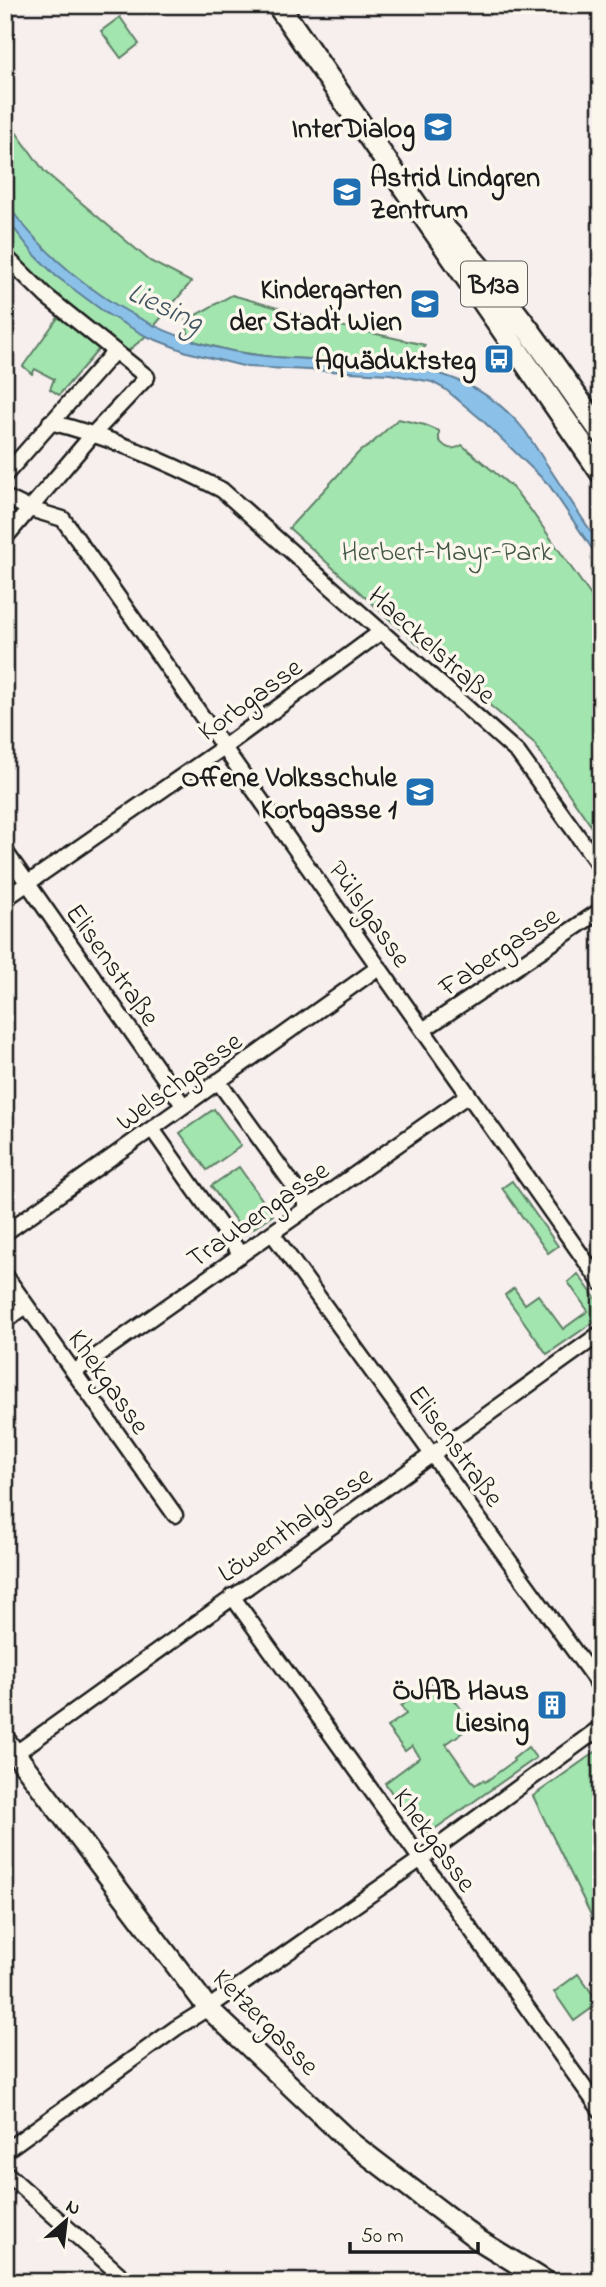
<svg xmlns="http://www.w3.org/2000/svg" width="606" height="2287" font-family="'Indie Flower',sans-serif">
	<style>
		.green { fill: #a2e5af; stroke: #5f8066; stroke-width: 2 }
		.water { fill: #8bc1e9; stroke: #5f7f97; stroke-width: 2 }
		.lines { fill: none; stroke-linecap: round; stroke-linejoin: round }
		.minor-casing { stroke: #1c1c1c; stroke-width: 19 }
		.secondary-casing { stroke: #1c1c1c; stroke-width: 24 }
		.primary-casing { stroke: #1c1c1c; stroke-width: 26 }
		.minor { stroke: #fbf7ec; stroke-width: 14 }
		.secondary { stroke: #fbf7ec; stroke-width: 19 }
		.primary { stroke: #fbf7ec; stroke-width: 21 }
		.labels { text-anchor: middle; stroke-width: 7; stroke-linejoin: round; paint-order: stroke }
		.shield { fill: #fbf7ec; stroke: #5f5e5a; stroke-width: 2 }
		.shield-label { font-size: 26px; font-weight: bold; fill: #1c1c1c }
		.poi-label { font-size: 28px; font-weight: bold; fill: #1c1c1c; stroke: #fbf7ec; text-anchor: end }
		.park-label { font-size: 28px; fill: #445848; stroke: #fbf7ec }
		.street-label { font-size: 28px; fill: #1c1c1c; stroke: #fbf7ec }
		.water-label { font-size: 30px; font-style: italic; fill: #435664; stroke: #fbf7ec }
	</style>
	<rect width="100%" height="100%" fill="#f7eeee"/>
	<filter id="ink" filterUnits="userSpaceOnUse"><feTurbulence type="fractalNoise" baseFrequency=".0143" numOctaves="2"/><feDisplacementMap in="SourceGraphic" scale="14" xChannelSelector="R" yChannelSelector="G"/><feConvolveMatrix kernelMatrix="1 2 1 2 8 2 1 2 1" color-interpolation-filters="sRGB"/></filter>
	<g filter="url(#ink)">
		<path class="green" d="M120 17 139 44 121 58 101 31Z
			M5 117 45 172 150 261 191 282 146 336 121 357 53 302 5 248Z
			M232 295 345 327 425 345 420 354 387 359 386 363 273 357 231 351 190 340 185 321Z
			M60 315 99 349 59 395 50 389 54 379 35 369 32 374 23 366Z
			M398 419 425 425 439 431V440C446 449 452 451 462 445L512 487 530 509 601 610V840L533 742 399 628 289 528 360 451 369 446Z
			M214 1109 241 1146 207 1170 180 1133Z
			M239 1167 273 1215 245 1234 211 1186Z
			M512 1181 558 1246 548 1253 502 1188Z
			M578 1274 601 1306V1317L547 1354 505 1295 514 1288 525 1304 538 1295 563 1329 588 1311 568 1282Z
			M439 1679 473 1725 446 1744 475 1785 483 1780 485 1782 514 1761 513 1759 528 1747 536 1758 426 1835H421L385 1783 420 1757 412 1746 405 1751 387 1727 406 1714 401 1706Z
			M601 1748V1940L591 1915 533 1796Z
			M578 1974 599 2003 574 2021 554 1992Z"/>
		<path class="water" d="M5 202C60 276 140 333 232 351 334 372 451 338 525 431L601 547V562L549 485 481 419 445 389 432 382 390 374 247 367 187 352 146 336 107 314 56 276 34 254 5 217Z"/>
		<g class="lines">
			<g class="minor-casing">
				<path id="minor" d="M5 256 46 296 147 377 94 433 5 538
					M50 422C111 437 166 461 222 490L518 753 601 868
					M5 475 114 352
					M5 497 30 509 63 519 601 1283
					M5 851 183 1105
					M5 899 224 747 382 631
					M423 1030 601 910
					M218 1081 309 1207
					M152 1129 241 1255
					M5 1233 379 967
					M272 1233 601 1688
					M5 1275 175 1515
					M5 1321 26 1306
					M74 1372 468 1095
					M232 1596 601 2111
					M16 1753 601 1333
					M5 2151 176 2028 208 2008 421 1859 601 1727
					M5 2172 128 2282"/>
			</g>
			<g class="secondary-casing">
				<path id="secondary" d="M5 1740 208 2008 349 2141 477 2239 547 2282"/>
			</g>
			<g class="primary-casing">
				<path id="primary" d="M278 5 601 472
					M444 228C504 291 552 362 601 432"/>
			</g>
			<use href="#minor" class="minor"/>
			<use href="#secondary" class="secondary"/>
			<use href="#primary" class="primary"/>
		</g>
	</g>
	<defs>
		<g id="school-square" transform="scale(1.575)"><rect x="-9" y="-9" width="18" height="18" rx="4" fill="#1f6fb2" stroke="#fbf7ec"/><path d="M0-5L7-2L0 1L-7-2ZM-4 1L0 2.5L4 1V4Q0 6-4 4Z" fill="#fff"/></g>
		<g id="bus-square" transform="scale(1.575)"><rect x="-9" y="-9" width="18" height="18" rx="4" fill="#1f6fb2" stroke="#fbf7ec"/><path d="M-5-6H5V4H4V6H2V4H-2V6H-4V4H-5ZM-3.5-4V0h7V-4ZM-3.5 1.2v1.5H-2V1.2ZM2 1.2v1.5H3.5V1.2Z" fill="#fff"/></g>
		<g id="building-square" transform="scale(1.575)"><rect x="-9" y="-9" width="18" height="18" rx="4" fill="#1f6fb2" stroke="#fbf7ec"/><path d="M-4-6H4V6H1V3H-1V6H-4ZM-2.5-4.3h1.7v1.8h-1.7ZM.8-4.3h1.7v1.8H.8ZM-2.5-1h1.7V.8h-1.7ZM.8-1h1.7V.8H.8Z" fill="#fff"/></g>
	</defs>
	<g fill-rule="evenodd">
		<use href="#school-square" x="438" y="127"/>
		<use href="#school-square" x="347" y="192"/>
		<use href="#school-square" x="425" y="304"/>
		<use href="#bus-square" x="499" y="359"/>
		<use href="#school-square" x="420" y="792"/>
		<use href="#building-square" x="552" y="1705"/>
	</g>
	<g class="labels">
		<rect class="shield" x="461" y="261.5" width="66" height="45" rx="5"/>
		<g class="shield-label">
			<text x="494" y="293">B13a</text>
		</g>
		<g class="poi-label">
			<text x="415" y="137">InterDialog</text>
			<text x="370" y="186" text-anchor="start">Astrid Lindgren<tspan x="370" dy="32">Zentrum</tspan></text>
			<text x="402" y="298">Kindergarten<tspan x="402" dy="32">der Stadt Wien</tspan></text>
			<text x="476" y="369">Aquäduktsteg</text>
			<text x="397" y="786">Offene Volksschule<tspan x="397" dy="32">Korbgasse 1</tspan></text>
			<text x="529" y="1699">ÖJAB Haus<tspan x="529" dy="32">Liesing</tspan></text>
		</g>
		<g class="park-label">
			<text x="447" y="560">Herbert-Mayr-Park</text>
		</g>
		<g class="street-label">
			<text transform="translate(433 644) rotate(42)" y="10">Haeckelstraße</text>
			<text transform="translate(249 698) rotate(-36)" y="10">Korbgasse</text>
			<text transform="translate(371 913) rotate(55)" y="10">Pülslgasse</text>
			<text transform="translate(498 950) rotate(-34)" y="10">Fabergasse</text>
			<text transform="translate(114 964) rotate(55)" y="10">Elisenstraße</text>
			<text transform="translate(178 1080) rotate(-36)" y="10">Welschgasse</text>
			<text transform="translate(257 1213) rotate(-35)" y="10">Traubengasse</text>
			<text transform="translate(110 1381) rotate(55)" y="10">Khekgasse</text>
			<text transform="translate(457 1445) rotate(54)" y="10">Elisenstraße</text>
			<text transform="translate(294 1523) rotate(-35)" y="10">Löwenthalgasse</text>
			<text transform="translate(436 1839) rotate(54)" y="10">Khekgasse</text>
			<text transform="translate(267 2021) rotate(45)" y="10">Ketzergasse</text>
		</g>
		<g class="water-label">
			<text transform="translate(166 306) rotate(25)" y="10">Liesing</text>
		</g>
	</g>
	<rect width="606" height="2287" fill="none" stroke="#fbf7ec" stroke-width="28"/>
	<rect x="14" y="14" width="578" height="2259" fill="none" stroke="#1c1c1c" stroke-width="2.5" filter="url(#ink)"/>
	<g transform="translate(66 2221) rotate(28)" stroke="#fbf7ec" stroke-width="5" paint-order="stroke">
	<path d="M0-5L12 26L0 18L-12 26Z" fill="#1c1c1c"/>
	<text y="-10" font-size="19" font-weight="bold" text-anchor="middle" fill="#1c1c1c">N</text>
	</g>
	<path d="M350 2242v10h128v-10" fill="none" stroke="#1c1c1c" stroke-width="3.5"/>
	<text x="361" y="2242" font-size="21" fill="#1c1c1c" stroke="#fbf7ec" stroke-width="5" paint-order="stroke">50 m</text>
</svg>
